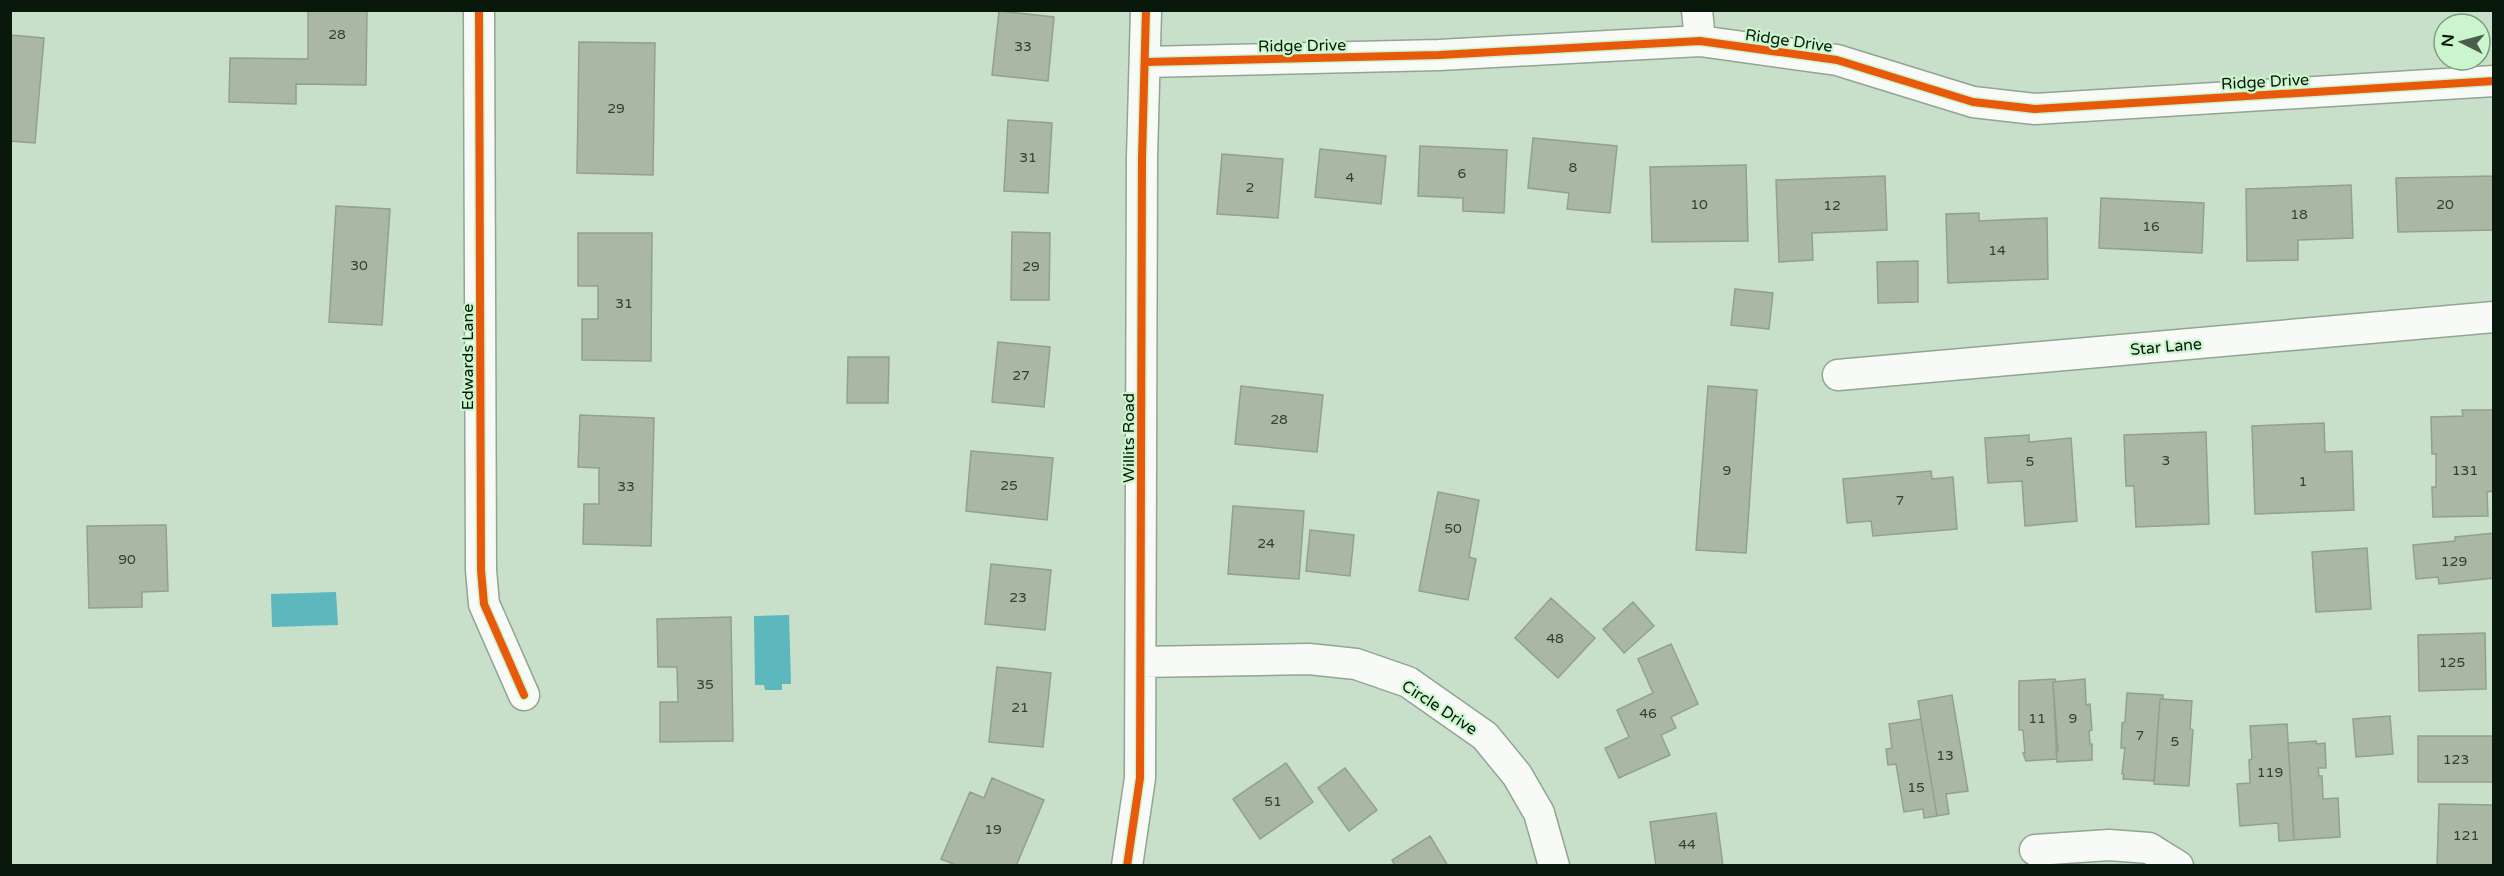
<svg xmlns="http://www.w3.org/2000/svg" width="2504" height="876" font-family="'Varela Round',sans-serif">
	<style>
		.water { fill: #5cb8bc }
		.building { fill: #a9b7a4; stroke: #92a08d; stroke-width: 1.5 }
		.lines { fill: none; stroke-linecap: round; stroke-linejoin: round }
		.minor-casing { stroke: #92a493; stroke-width: 33 }
		.minor { stroke: #f7faf7; stroke-width: 30 }
		.cycleway-casing { stroke: #cbf6cd; stroke-width: 11 }
		.cycleway { stroke: #e8590c; stroke-width: 8 }
		.labels { text-anchor: middle; stroke-width: 4.5; stroke-linejoin: round; paint-order: stroke }
		.number-label { font-size: 14px; fill: #304030 }
		.street-label { font-size: 16px; fill: #08180a; stroke: #cbf6cd }
	</style>
	<rect width="100%" height="100%" fill="#c8dfc9"/>
	<path class="water" d="M336 592 338 625 272 627 271 594Z
		M789 615 791 684H782V690H765L764 685H755L754 616Z"/>
	<path class="building" d="M308 10H367L366 85 296 84V104L229 102 230 58 308 59Z
		M999 11 1054 17 1048 81 992 75Z
		M10 35 44 38 35 143 10 141Z
		M579 42 655 43 653 175 577 173Z
		M1008 120 1052 123 1048 193 1004 191Z
		M1533 138 1617 146 1610 213 1567 209 1569 193 1528 188Z
		M1420 146 1507 150 1504 213 1463 211V198L1418 196Z
		M1320 149 1386 156 1381 204 1315 197Z
		M1222 154 1283 159 1278 218 1217 214Z
		M1746 165 1748 241 1652 242 1650 167Z
		M1885 176 1887 230 1812 233 1813 260 1779 262 1776 180Z
		M2494 176V230L2398 232 2396 178Z
		M2351 185 2353 238 2298 240V260L2247 261 2246 189Z
		M2101 198 2204 203 2202 253 2099 248Z
		M336 206 390 209 382 325 329 322Z
		M1979 213V221L2047 218 2048 279 1948 283 1946 214Z
		M1012 232 1050 233 1049 300H1011Z
		M578 233H652L651 361 582 360V319H598V286H578Z
		M1918 261V302L1878 303 1877 262Z
		M1735 289 1773 293 1769 329 1731 325Z
		M998 342 1050 347 1044 407 992 402Z
		M848 357H889L888 403H847Z
		M1241 386 1323 395 1317 452 1235 444Z
		M1708 386 1757 390 1746 553 1696 550Z
		M2462 410H2494V491L2487 492 2488 516 2433 517 2432 487H2436V454H2432L2431 417 2463 416Z
		M580 415 654 418 651 546 583 544 584 504H599V468L578 467Z
		M2324 423 2325 452 2352 451 2354 510 2255 514 2252 426Z
		M2206 432 2209 524 2136 527 2134 486H2126L2124 435Z
		M2029 435V442L2071 438 2077 521 2025 526 2022 481 1988 483 1985 438Z
		M971 451 1053 458 1047 520 966 511Z
		M1931 471 1932 479 1953 477 1957 529 1873 536 1871 521 1847 523 1843 479Z
		M1438 492 1479 500 1469 557 1476 559 1468 600 1419 591Z
		M1233 506 1304 511 1299 579 1228 574Z
		M166 525 168 591 142 592V607L89 608 87 526Z
		M1310 530 1354 535 1350 576 1306 571Z
		M2494 533V578L2439 584 2438 577 2416 579 2413 545 2455 541V537Z
		M2367 548 2371 609 2316 612 2312 552Z
		M991 564 1051 570 1045 630 985 624Z
		M1551 598 1595 638 1558 678 1515 638Z
		M1633 602 1654 626 1624 653 1603 629Z
		M731 617 733 741 660 742V702H678L677 667H658L657 619Z
		M2485 633 2486 689 2419 691 2418 635Z
		M1671 644 1698 704 1671 717 1676 728 1661 735 1670 755 1619 778 1605 748 1629 737 1617 710 1653 693 1638 659Z
		M997 667 1051 673 1043 747 989 742Z
		M2055 679 2056 682H2053L2058 751H2056L2057 759 2026 761 2023 753H2025L2023 730H2019V681Z
		M2085 679 2086 705 2090 704 2092 730 2089 731 2090 744H2092V760L2057 762 2053 682Z
		M2127 693 2163 695V699H2160L2154 781 2123 779 2124 774H2122L2125 748H2121L2122 723 2125 722Z
		M1952 695 1968 791 1946 794 1949 814 1937 816 1918 701Z
		M2160 699 2192 701 2190 729 2193 730 2189 786 2154 784Z
		M2390 716 2393 754 2356 757 2353 719Z
		M1921 719 1937 816 1924 818 1923 809 1904 812 1896 764 1888 765 1886 749 1892 748 1889 724Z
		M2287 724 2294 840 2279 841 2278 823 2240 826 2237 784 2250 783 2249 760 2252 759 2250 726Z
		M2418 736H2494V782H2418Z
		M2316 741 2317 744 2325 743 2326 768H2318L2319 776H2322L2323 799 2338 798 2340 837 2294 840 2288 743Z
		M1286 763 1313 802 1260 839 1233 799Z
		M1345 768 1377 810 1349 831 1318 788Z
		M992 778 1044 800 1016 866H958L941 859 970 792 984 798Z
		M2439 804 2494 805V866H2437Z
		M1716 813 1723 866H1656L1650 822Z
		M1430 836 1448 866H1395L1392 860Z"/>
	<g class="lines">
		<g class="minor-casing">
			<path id="minor" d="M479 10 481 570 484 604 524 695
				M1697 10 1700 41
				M1146 62 1439 55 1700 41 1837 60 1973 102 2035 109 2494 81
				M1838 375 2494 317
				M1141 662 1309 659 1356 664 1408 682 1485 736 1517 775 1539 813 1554 866
				M2035 850 2109 845 2149 848 2178 866
				M1127 866 1140 778 1142 158 1146 10"/>
		</g>
		<use href="#minor" class="minor"/>
		<g class="cycleway-casing">
			<path id="cycleway" d="M479 10 481 570 484 604 524 695
				M1146 62 1439 55 1700 41 1837 60 1973 102 2035 109 2494 81
				M1127 866 1140 778 1142 158 1146 10"/>
		</g>
		<use href="#cycleway" class="cycleway"/>
	</g>
	<g class="labels">
		<g class="number-label">
			<text x="337" y="39">28</text>
			<text x="1023" y="51">33</text>
			<text x="616" y="113">29</text>
			<text x="1028" y="162">31</text>
			<text x="1573" y="172">8</text>
			<text x="1462" y="178">6</text>
			<text x="1350" y="182">4</text>
			<text x="1250" y="192">2</text>
			<text x="1699" y="209">10</text>
			<text x="2445" y="209">20</text>
			<text x="1832" y="210">12</text>
			<text x="2299" y="219">18</text>
			<text x="2151" y="231">16</text>
			<text x="1997" y="255">14</text>
			<text x="359" y="270">30</text>
			<text x="1031" y="271">29</text>
			<text x="624" y="308">31</text>
			<text x="1021" y="380">27</text>
			<text x="1279" y="424">28</text>
			<text x="2166" y="465">3</text>
			<text x="2030" y="466">5</text>
			<text x="1727" y="475">9</text>
			<text x="2465" y="475">131</text>
			<text x="2303" y="486">1</text>
			<text x="1009" y="490">25</text>
			<text x="626" y="491">33</text>
			<text x="1900" y="505">7</text>
			<text x="1453" y="533">50</text>
			<text x="1266" y="548">24</text>
			<text x="127" y="564">90</text>
			<text x="2454" y="566">129</text>
			<text x="1018" y="602">23</text>
			<text x="1555" y="643">48</text>
			<text x="2452" y="667">125</text>
			<text x="705" y="689">35</text>
			<text x="1020" y="712">21</text>
			<text x="1648" y="718">46</text>
			<text x="2037" y="723">11</text>
			<text x="2073" y="723">9</text>
			<text x="2140" y="740">7</text>
			<text x="2175" y="746">5</text>
			<text x="1945" y="760">13</text>
			<text x="2456" y="764">123</text>
			<text x="2270" y="777">119</text>
			<text x="1916" y="792">15</text>
			<text x="1273" y="806">51</text>
			<text x="993" y="834">19</text>
			<text x="2466" y="840">121</text>
			<text x="1687" y="849">44</text>
		</g>
		<g class="street-label">
			<text transform="translate(1789 40) rotate(8)" y="6">Ridge Drive</text>
			<text transform="translate(1302 45) rotate(-1)" y="6">Ridge Drive</text>
			<text transform="translate(2265 81) rotate(-3)" y="6">Ridge Drive</text>
			<text transform="translate(2166 346) rotate(-5)" y="6">Star Lane</text>
			<text transform="translate(467 357) rotate(-90)" y="6">Edwards Lane</text>
			<text transform="translate(1128 438) rotate(-90)" y="6">Willits Road</text>
			<text transform="translate(1440 707) rotate(33)" y="6">Circle Drive</text>
		</g>
	</g>
	<rect width="2504" height="876" fill="none" stroke="#08180a" stroke-width="24"/>
	<g transform="translate(2462 42) rotate(276)"><circle r="28" fill="#cbf6cd" stroke="#7d9d7f" stroke-width="1.5"/>
	<path d="M0-4.5L10 22L0 15L-10 22Z" fill="#4b5e4d"/>
	<text y="-9" font-size="16" font-weight="bold" text-anchor="middle" fill="#08180a">N</text>
	</g>
</svg>
